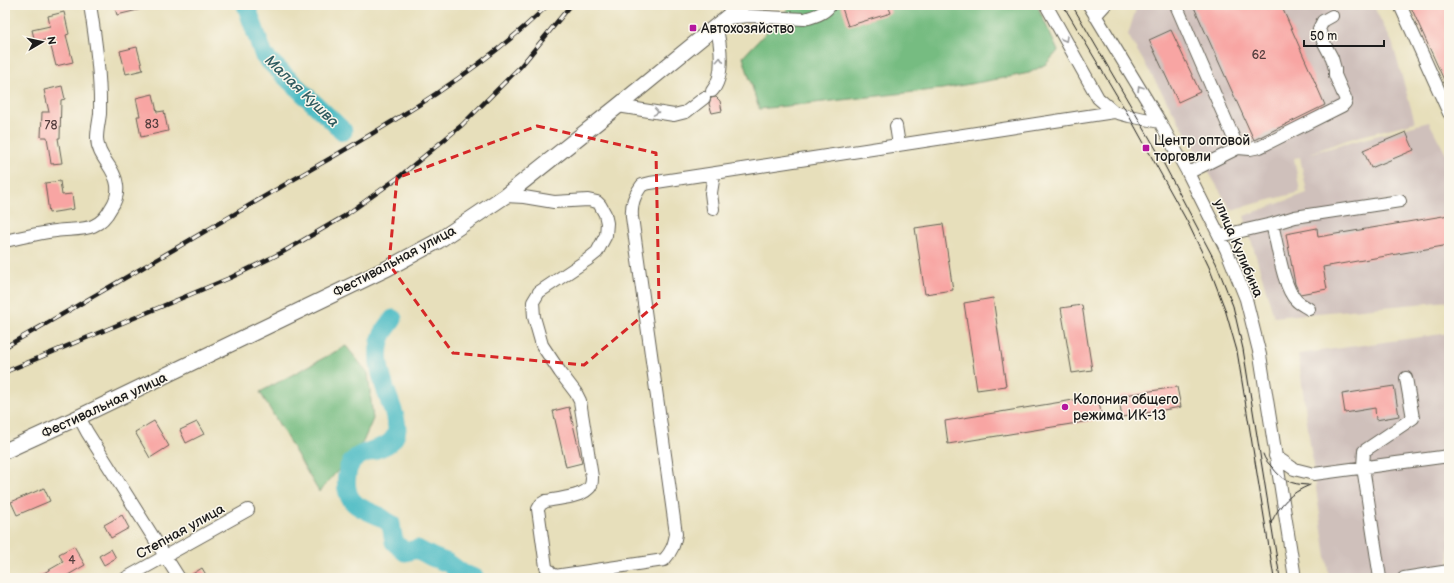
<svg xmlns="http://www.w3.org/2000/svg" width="1454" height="583" font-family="'Balsamiq Sans',sans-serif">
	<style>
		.industrial { fill: #cfc0bb }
		.forest { fill: #76bc81; stroke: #496c4e }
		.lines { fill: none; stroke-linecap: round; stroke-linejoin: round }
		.river { stroke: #4dbcc5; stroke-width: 19 }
		.building { fill: #f8a5a3 }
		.minor-casing { stroke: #636054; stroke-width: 14 }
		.major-casing { stroke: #636054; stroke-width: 17 }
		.minor { stroke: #fff; stroke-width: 12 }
		.major { stroke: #fff; stroke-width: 15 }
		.tram { stroke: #1c1c1c; stroke-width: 1 }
		.rail-casing { stroke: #1c1c1c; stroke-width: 4.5 }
		.rail { stroke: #fbf7ec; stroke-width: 3; stroke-dasharray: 9; stroke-linecap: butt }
		.oneway { stroke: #999 }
		.marked { fill: none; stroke: #d62828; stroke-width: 3; stroke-dasharray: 8 5; stroke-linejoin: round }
		.poi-dot { fill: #b5179e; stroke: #fbf7ec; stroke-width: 1.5 }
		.labels { text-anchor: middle; stroke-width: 3; stroke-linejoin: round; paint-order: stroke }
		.number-label { font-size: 12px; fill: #533e3e }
		.poi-label { font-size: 14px; fill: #1c1c1c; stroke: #fbf7ec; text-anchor: start }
		.street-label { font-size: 14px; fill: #1c1c1c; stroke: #fbf7ec }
		.water-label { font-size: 15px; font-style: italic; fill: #305c60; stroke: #fbf7ec }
	</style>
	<rect width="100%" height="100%" fill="#fbf7ec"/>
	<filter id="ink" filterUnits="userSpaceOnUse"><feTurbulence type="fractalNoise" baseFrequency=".025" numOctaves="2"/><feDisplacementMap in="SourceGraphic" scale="8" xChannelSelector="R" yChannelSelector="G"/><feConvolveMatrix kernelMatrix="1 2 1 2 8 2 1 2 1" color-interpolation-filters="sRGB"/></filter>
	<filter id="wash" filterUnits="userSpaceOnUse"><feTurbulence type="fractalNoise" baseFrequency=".012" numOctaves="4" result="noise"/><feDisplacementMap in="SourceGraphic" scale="16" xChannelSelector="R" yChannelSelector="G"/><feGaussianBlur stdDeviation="0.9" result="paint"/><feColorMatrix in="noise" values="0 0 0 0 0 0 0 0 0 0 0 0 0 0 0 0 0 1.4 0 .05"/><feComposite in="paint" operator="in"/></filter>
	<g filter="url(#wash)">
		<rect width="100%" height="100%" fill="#e7dfbb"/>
		<path class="industrial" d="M1137 5H1373L1392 42 1415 122 1350 139 1307 154 1429 122 1449 160V301L1274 317 1244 216 1307 193 1300 157 1294 158 1300 192 1231 210 1128 35Z
			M1449 333V578H1329L1314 474 1298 354Z"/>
		<path class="forest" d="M792 5H1037L1058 51 1046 64 1029 73 1009 77 942 89 759 109 743 57Z
			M346 346 368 373 373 419 363 442 319 492 260 392Z"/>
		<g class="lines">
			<path class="river" d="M246 5 264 56 343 131
				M393 319C391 323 387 327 384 332 372 353 382 381 390 402 393 410 397 420 397 429 394 457 350 443 347 475 346 481 346 487 348 493 352 507 367 510 379 516 383 518 387 522 391 524L394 542 405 552 417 549 432 557 448 563 463 574 475 578"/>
		</g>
		<g id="blocks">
			<path class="building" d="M114 5H145L146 8 117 15Z
				M841 5H888L891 13 848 26Z
				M1193 5H1281L1325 105 1254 140Z
				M1410 5H1449V91Z
				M64 12 69 34 66 35 73 62 56 66 49 39 35 42 32 30 50 26 48 16Z
				M1171 30 1200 92 1178 102 1149 40Z
				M137 47 143 70 126 74 120 51Z
				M62 86 65 99 61 100 60 138H58L62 163 51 164 47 137H41L42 112H49L44 90Z
				M153 94 157 112 164 111 168 131 141 137 137 116H140L136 98Z
				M716 97 720 101 722 111 712 113 709 104 711 98Z
				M1406 132 1414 150 1371 168 1363 150Z
				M60 181 62 195 72 194 74 209 49 213 45 183Z
				M1449 215V245L1323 267 1327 289 1300 294 1295 284 1286 234 1317 228 1318 237Z
				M943 224 953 290 925 294 915 228Z
				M993 298 1006 386 977 390 964 303Z
				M1082 305 1092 370 1072 373 1061 308Z
				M1394 386 1399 416 1376 420 1375 408 1345 413 1342 394Z
				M1177 387 1181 407 1122 417 1118 396Z
				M1098 396 1102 419 948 444 945 421Z
				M569 407 582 463 566 467 553 411Z
				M154 421 169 446 150 458 135 432Z
				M197 422 204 434 186 443 180 430Z
				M44 488 50 501 17 515 11 502Z
				M122 515 129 528 111 538 104 525Z
				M74 546 85 565 63 578H35L63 562 59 554Z
				M111 549 116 558 104 565 99 556Z
				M202 568 208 578H186Z"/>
		</g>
	</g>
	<g filter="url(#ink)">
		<use href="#blocks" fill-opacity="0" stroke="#636054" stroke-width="1"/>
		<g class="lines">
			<g class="minor-casing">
				<path id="minor" d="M1046 5 1098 98 1114 112 1129 116 1160 122
					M1089 5 1160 122 1188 173 1226 249 1246 299 1260 355 1295 578
					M1176 5 1238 148
					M1400 5 1449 113
					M1095 16 1105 5
					M726 18 750 16 804 19C813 17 826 13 830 5
					M712 91C725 77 721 44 716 26
					M618 106 674 115 686 112 704 98
					M896 126 899 145
					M1188 173 1238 148 1250 149 1260 147 1342 106 1345 103 1346 100 1335 75V69L1332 58 1323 41 1319 29 1323 21 1332 16
					M505 196 524 197 554 202 588 200 597 202 600 205 605 214 607 223 606 235 597 252 587 260 539 292 533 302 534 317 542 345 560 372 576 393 580 401 592 477C592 482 592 486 588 489 580 497 557 499 546 501L541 504 538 509 546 567 551 573 555 576 664 560C672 551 674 545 676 534L632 217C631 204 634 196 642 185L650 183 1114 112
					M713 209 711 193 714 174
					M1272 224C1277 242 1283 288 1296 300 1299 304 1305 306 1309 309
					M1220 236 1272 224 1295 217 1400 201
					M5 241C22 237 39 233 56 231 80 228 98 233 111 208 116 201 118 193 117 185 115 167 97 157 97 138 97 130 99 122 100 114 101 77 96 41 90 5
					M79 417 87 432 179 578
					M1275 456 1294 469 1314 474 1449 456
					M126 578 248 510
					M1380 578 1363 467 1364 451 1413 418 1406 378
					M1404 578 1449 571"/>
			</g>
			<g class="major-casing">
				<path id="major" d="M5 451 79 417 388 268 438 241 505 196 618 106 742 5"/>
			</g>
			<use href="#minor" class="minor"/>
			<use href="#major" class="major"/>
			<path class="tram" d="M1063 5 1129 116 1188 223 1209 267 1225 309 1237 351 1274 578
				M1072 5 1156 149 1216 263 1233 306 1243 349 1280 578
				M1263 454C1265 460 1268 463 1272 467 1283 481 1290 484 1308 485
				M1271 523C1280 504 1290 493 1310 485"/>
			<g class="rail-casing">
				<path id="rail" d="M5 347C97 295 188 241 279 188 373 133 470 81 548 5
					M5 372 232 277 281 253 343 217 399 177 462 125 521 66 571 5"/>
			</g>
			<use href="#rail" class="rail"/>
		</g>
		<defs><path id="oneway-chevron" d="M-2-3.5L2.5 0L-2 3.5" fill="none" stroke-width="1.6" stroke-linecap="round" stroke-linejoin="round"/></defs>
		<g class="oneway">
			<use href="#oneway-chevron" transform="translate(1065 39) rotate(61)"/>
			<use href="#oneway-chevron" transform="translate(720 60) rotate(-86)"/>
			<use href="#oneway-chevron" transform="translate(1140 88) rotate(-122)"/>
			<use href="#oneway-chevron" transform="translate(656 112) rotate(9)"/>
		</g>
	</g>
	<path class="marked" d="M537 126 656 153 659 302 584 365 453 353 389 264 397 178Z"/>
	<g class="poi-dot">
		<rect x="689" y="24" width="8" height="8" rx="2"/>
		<rect x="1142" y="144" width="8" height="8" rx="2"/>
		<circle cx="1065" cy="407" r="4"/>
	</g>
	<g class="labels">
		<g class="number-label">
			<text x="1259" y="59">62</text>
			<text x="152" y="128">83</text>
			<text x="51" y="129">78</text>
			<text x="72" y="564">4</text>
		</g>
		<g class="poi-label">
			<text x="701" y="33">Автохозяйство</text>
			<text x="1154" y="145">Центр оптовой<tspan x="1154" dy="16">торговли</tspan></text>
			<text x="1073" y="404">Колония общего<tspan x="1073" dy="16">режима ИК-13</tspan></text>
		</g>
		<g class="street-label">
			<text transform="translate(1239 248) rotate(67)" y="5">улица Кулибина</text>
			<text transform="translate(394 261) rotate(-28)" y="5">Фестивальная улица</text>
			<text transform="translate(104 405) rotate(-25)" y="5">Фестивальная улица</text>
			<text transform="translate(180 531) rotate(-29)" y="5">Степная улица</text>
		</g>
		<g class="water-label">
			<text transform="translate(302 91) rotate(44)" y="5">Малая Кушва</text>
		</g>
	</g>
	<rect width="1454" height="583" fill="none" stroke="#fbf7ec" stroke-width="20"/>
	<g transform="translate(42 42) rotate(81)" stroke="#fbf7ec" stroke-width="3" paint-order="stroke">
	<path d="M0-3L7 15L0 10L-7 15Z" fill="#1c1c1c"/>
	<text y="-6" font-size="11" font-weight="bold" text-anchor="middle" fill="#1c1c1c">N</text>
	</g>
	<path d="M1304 40v6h80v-6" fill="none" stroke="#1c1c1c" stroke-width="2"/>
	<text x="1310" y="40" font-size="12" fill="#1c1c1c" stroke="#fbf7ec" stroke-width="3" paint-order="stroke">50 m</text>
</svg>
